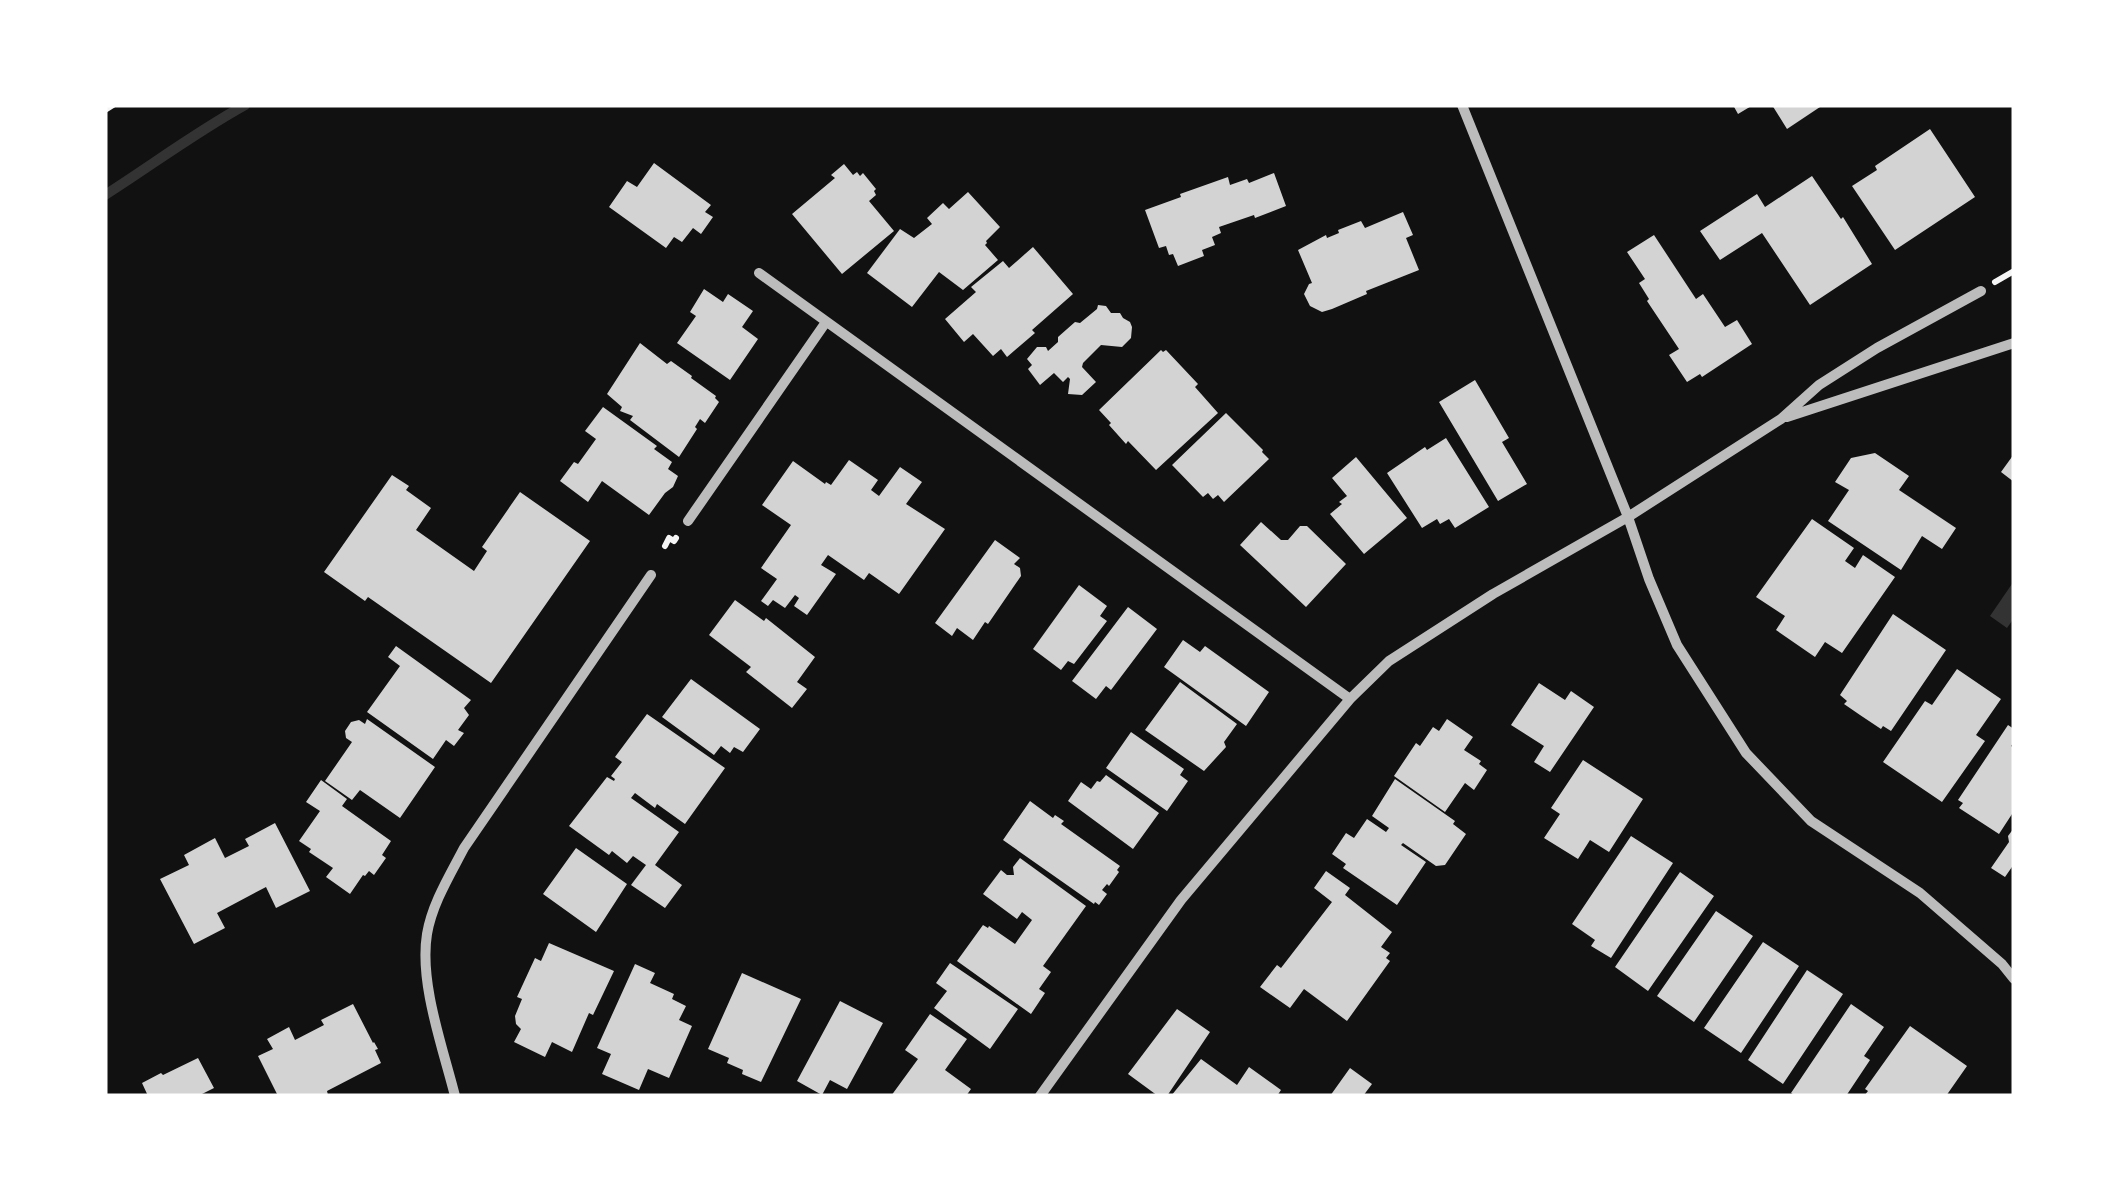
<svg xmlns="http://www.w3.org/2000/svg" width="2119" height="1201" font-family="'DejaVu Sans',sans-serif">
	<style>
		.water { fill: #333 }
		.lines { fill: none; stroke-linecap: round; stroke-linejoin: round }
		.stream { stroke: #333; stroke-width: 10 }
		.building { fill: #d3d3d3 }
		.path { stroke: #f5f5f5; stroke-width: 6 }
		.minor { stroke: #bcbcbc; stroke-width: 10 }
	</style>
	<rect width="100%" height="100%" fill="#111"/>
	<path class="water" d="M2014 581V618L2007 628 1990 616Z"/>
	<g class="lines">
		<path class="stream" d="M105 195C152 165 196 132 245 105"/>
	</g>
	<path class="building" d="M1733 105H1753L1738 114Z
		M1772 105H1823L1787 129Z
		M1930 129 1975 197 1895 250 1852 186 1877 170 1875 166Z
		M654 163 711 205 705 212 713 217 701 234 693 228 682 242 674 237 666 248 609 207 627 181 637 187Z
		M844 164 853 175 857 172 860 176 863 173 876 189 874 191 876 195 869 201 894 231 842 274 792 214 835 178 831 175Z
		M1274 173 1286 206 1255 218 1254 215 1219 227 1221 233 1212 237 1215 245 1202 250 1204 256 1178 266 1173 254 1169 255 1166 246 1159 248 1145 210 1181 197 1180 194 1228 177 1230 185 1247 179 1249 183Z
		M1812 176 1841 219 1843 217 1872 264 1810 305 1762 233 1720 260 1700 231 1757 194 1765 207Z
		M968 192 1000 227 986 241 987 243 985 245 998 260 963 290 939 272 912 307 867 273 900 229 914 238 932 224 927 218 943 203 949 209Z
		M1403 212 1413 235 1406 238 1419 270 1366 291 1367 294 1332 309 1322 312 1310 306 1304 294 1309 284 1312 283 1298 250 1326 235 1327 238 1339 233 1338 230 1361 221 1365 228Z
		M1654 235 1696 299 1703 294 1725 327 1737 320 1752 344 1702 377 1700 374 1687 382 1669 355 1679 349 1647 301 1649 299 1639 283 1645 279 1627 252Z
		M1033 247 1073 294 1032 330 1035 333 1007 357 1001 349 993 356 973 334 964 342 945 319 976 292 971 287 1003 261 1009 268Z
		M704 289 723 302 728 294 753 311 742 327 758 339 730 380 677 343 696 316 690 312Z
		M1098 305 1106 306 1111 313H1120L1123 318 1130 322 1132 327 1131 338 1122 347 1101 345 1083 363 1082 367 1096 382 1082 395 1068 394 1070 379 1068 377 1063 382 1054 373 1040 385 1028 369 1032 365 1027 359 1037 347H1046L1048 351 1058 342V337L1075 322 1080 323 1097 309Z
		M640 343 667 364 671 361 692 376 691 378 716 396 715 398 719 402 705 423 700 419 695 427 697 429 679 457 630 420 633 416 620 411 622 407 607 394Z
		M1161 350 1163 352 1166 350 1198 384 1195 387 1218 413 1156 470 1128 441 1126 444 1109 425 1111 423 1099 410Z
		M1475 380 1509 438 1502 442 1527 484 1498 501 1439 402Z
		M603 407 657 446 654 449 672 462 668 469 678 476 673 487 665 493 649 515 602 481 588 502 560 481 574 462 578 464 596 439 585 431Z
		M1226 413 1263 450 1262 452 1269 459 1224 502 1218 495 1213 499 1208 493 1203 497 1172 465Z
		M1446 438 1489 507 1455 528 1449 519 1440 524 1437 519 1422 528 1387 473 1425 447 1427 450Z
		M1875 453 1909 476 1899 490 1956 528 1942 549 1922 536 1901 570 1828 521 1849 490 1835 482 1851 458Z
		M2014 454V482L2001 472Z
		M1356 457 1407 518 1364 554 1330 514 1342 504 1339 502 1347 496 1332 478Z
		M849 460 878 480 871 490 879 496 900 467 922 482 906 504 945 529 899 594 869 573 864 580 828 555 821 565 836 574 807 615 794 606 799 598 795 595 785 608 773 600 768 606 761 601 777 579 761 568 791 525 762 505 793 461 825 484 826 482 831 485Z
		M392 475 409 486 406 490 431 508 416 530 474 571 487 551 482 547 520 492 590 541 491 683 368 597 365 601 324 572Z
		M1812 519 1854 548 1845 561 1855 568 1863 555 1895 577 1842 653 1825 642 1815 657 1776 630 1785 616 1756 597Z
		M1261 522 1281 540H1288L1300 526H1307L1346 564 1306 607 1240 545Z
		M995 540 1020 558 1014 564 1020 568 1021 576 988 624 985 622 973 640 957 628 952 636 935 623Z
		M1079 585 1107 606 1100 616 1107 621 1074 664 1068 661 1061 670 1033 649Z
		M735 600 764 621 766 618 815 657 797 682 807 689 792 708 746 672 751 667 709 635Z
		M1128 607 1157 629 1111 690 1106 686 1096 699 1072 681Z
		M1893 614 1946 650 1891 731 1883 726 1881 729 1860 715 1844 704 1847 701 1840 695Z
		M1183 640 1200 652 1205 646 1269 692 1246 726 1164 667Z
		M396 646 471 700 464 708 469 715 458 730 464 733 454 746 446 740 433 759 367 712 400 666 388 657Z
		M1957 669 2001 699 1976 735 1985 741 1942 802 1883 762 1925 701 1932 705Z
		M691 679 760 729 743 752 734 747 730 753 721 746 714 755 662 717Z
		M1180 682 1237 724 1224 742 1226 747 1204 771 1145 730Z
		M1539 683 1565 700 1571 691 1594 707 1550 772 1534 762 1544 746 1511 725Z
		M647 714 725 768 685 824 657 804 655 808 635 793 631 798 679 832 655 865 682 885 665 908 631 885 646 865 633 856 627 863 612 851 609 855 569 826 607 777 614 781 615 779 611 776 622 762 615 757Z
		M367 719 435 767 400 818 360 790 352 800 325 781 352 742 346 738 345 731 351 722 359 720 365 724Z
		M1447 719 1473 737 1464 750 1481 761 1479 764 1487 770 1474 790 1465 783 1445 812 1394 776 1416 743 1420 746 1433 727 1439 731Z
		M2008 725 2014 729V742L2011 746 2014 748V811L1999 834 1959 808 1963 803 1958 800Z
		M1131 732 1184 769 1180 775 1188 781 1167 811 1106 768Z
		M1583 760 1643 799 1609 852 1590 840 1578 859 1544 838 1560 814 1551 808Z
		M1106 775 1159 813 1133 849 1068 801 1081 782 1091 789 1097 781 1100 782Z
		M1395 779 1455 821 1453 824 1466 834 1445 865 1436 866 1403 843 1401 845 1426 862 1397 905 1343 868 1346 864 1332 854 1346 833 1354 838 1367 819 1386 832 1389 828 1372 816Z
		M321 780 347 799 342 806 391 841 382 855 386 858 374 875 369 871 365 876 363 875 350 894 326 877 333 868 309 852 311 849 299 841 320 811 306 802Z
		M1030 801 1053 818 1055 815 1064 821 1061 824 1120 866 1117 870 1119 872 1109 886 1107 884 1102 890 1107 894 1099 905 1095 902 1094 904 1003 840Z
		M275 823 310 891 276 908 266 887 217 913 225 928 194 944 160 879 189 865 184 855 215 838 225 858 249 846 245 839Z
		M2014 828V864L2005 877 1991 868 2009 842 2008 836Z
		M1631 836 1673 863 1611 958 1591 946 1595 940 1572 924Z
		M576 848 627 884 596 932 543 894Z
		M1020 858 1086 906 1043 966 1051 972 1039 989 1045 993 1031 1014 957 961 983 925 988 928 989 926 1015 944 1032 920 1022 912 1017 919 983 894 1001 870 1007 875H1014L1013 867Z
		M1326 871 1350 888 1345 895 1392 932 1381 947 1390 953 1386 958 1390 961 1347 1021 1304 989 1290 1008 1260 987 1277 965 1281 968 1332 902 1314 888Z
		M1680 872 1714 896 1648 991 1615 967Z
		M1716 911 1753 936 1694 1022 1657 996Z
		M1763 942 1799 966 1741 1053 1704 1028Z
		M549 943 614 971 593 1015 589 1013 572 1052 552 1042 545 1057 514 1042 521 1029 516 1024 515 1016 522 999 517 997 535 958 541 961Z
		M950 963 1018 1009 990 1049 934 1008 947 991 936 983Z
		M635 964 655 973 650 983 674 994 672 999 686 1006 679 1020 692 1026 669 1078 648 1069 639 1090 602 1074 611 1054 597 1048Z
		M1807 970 1843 994 1783 1084 1748 1060Z
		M742 973 801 999 761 1082 742 1074 743 1070 727 1063 729 1058 708 1049Z
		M840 1001 883 1023 847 1089 830 1080 822 1095 797 1081Z
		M353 1004 373 1043 374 1042 378 1049 375 1050 381 1063 327 1091 328 1095 326 1096H278L258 1056 273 1049 267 1039 289 1027 295 1040 324 1025 321 1020Z
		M1851 1004 1884 1027 1864 1056 1870 1060 1846 1096H1796L1791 1093Z
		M1177 1009 1210 1032 1167 1096H1158L1128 1074Z
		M930 1014 967 1039 945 1070 971 1089 966 1096H891L918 1059 905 1050Z
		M1910 1026 1967 1066 1946 1096H1864L1868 1091 1865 1089Z
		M198 1058 214 1088 198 1096H148L142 1083 161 1073 163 1075Z
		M1201 1059 1237 1085 1249 1067 1281 1090 1277 1096H1171Z
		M1350 1068 1372 1084 1363 1096H1330Z"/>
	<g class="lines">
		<path class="path" d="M105 110 113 105
			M1995 282 2014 271
			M665 546 669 538 674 541 676 538"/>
		<path class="minor" d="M1462 105 1628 517 1649 579 1677 645 1746 753 1811 821 1920 893 2002 964 2014 979
			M759 273 1350 699
			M1787 417 2014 343
			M688 521 826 322
			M455 1096C443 1048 419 983 427 934 432 904 450 875 464 848L651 575
			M1040 1096 1181 900 1350 699 1389 661 1493 594 1628 517 1781 419 1819 385 1877 348 1981 291"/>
	</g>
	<rect width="2119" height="1201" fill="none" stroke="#ffffff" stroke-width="215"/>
</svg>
